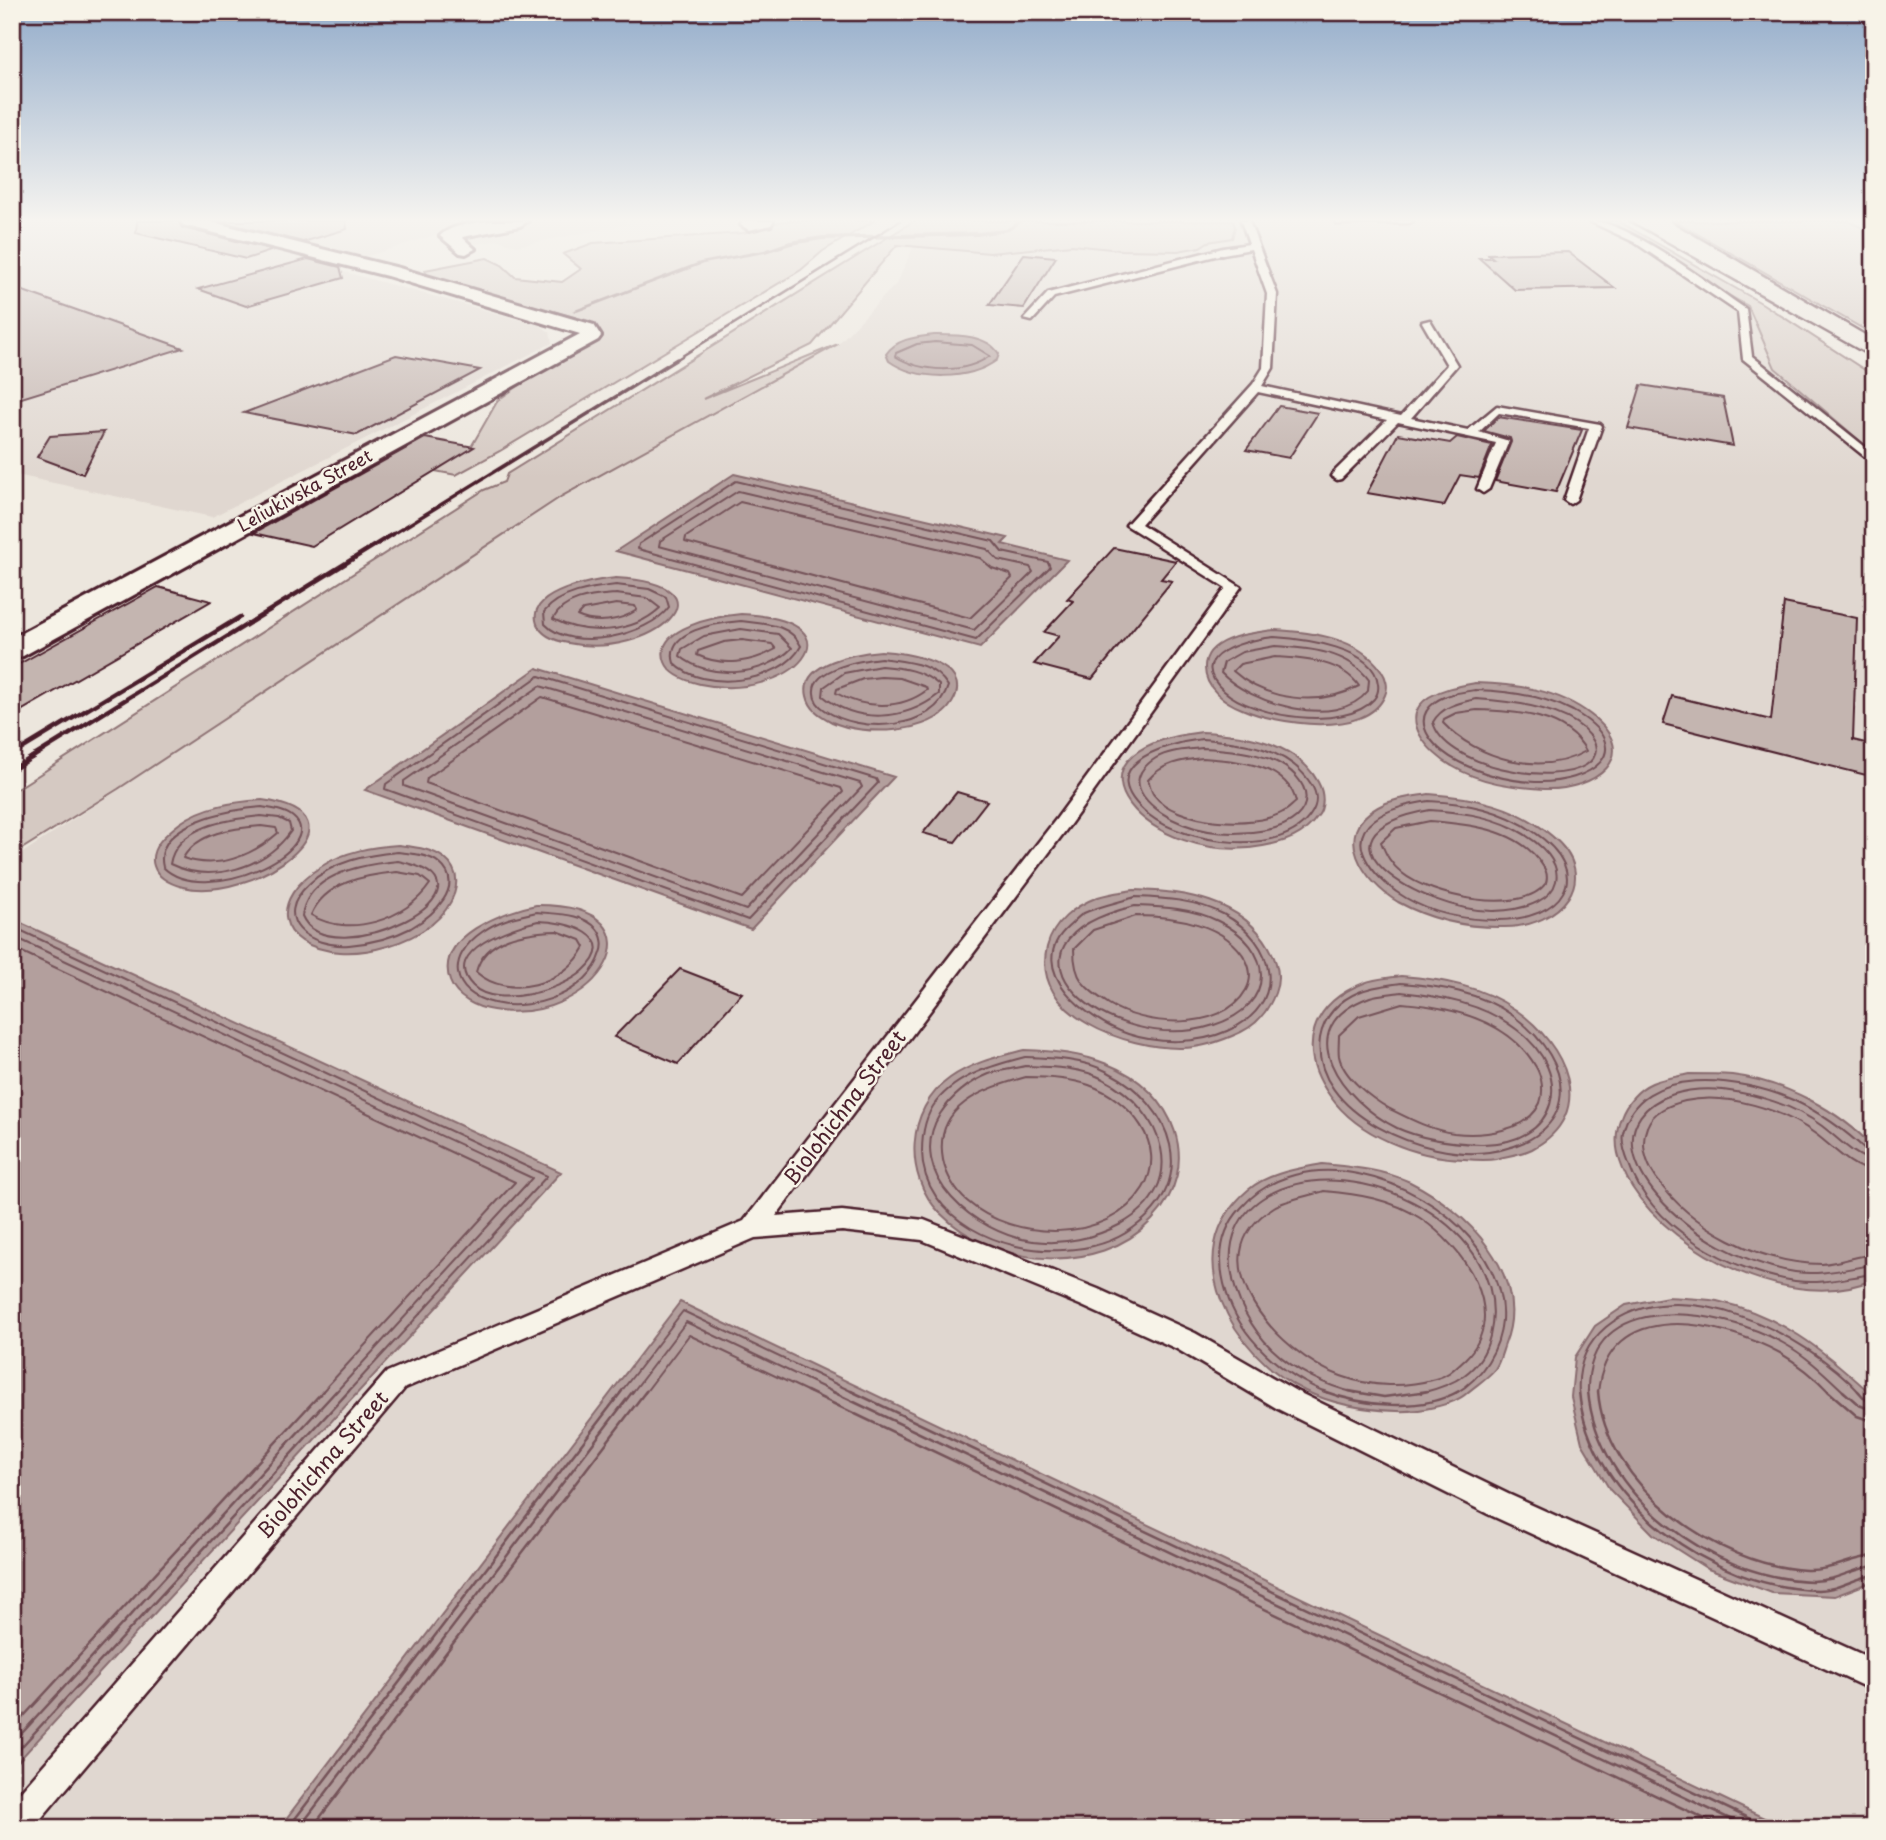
<svg xmlns="http://www.w3.org/2000/svg" width="1886" height="1840" font-family="'Playpen Sans',sans-serif">
	<style>
		.built { fill: #e0d7d0 }
		.green { fill: #d5c9c2; stroke: #907476; stroke-width: 2 }
		.water { fill: #b39f9d; stroke: #896c6f; stroke-width: 2 }
		.lines { fill: none; stroke-linecap: round; stroke-linejoin: round }
		.shore-far1 { stroke: #745259; stroke-width: 2 }
		.shore { stroke: #745259; stroke-width: 2.5 }
		.stream { fill: #896c6f; fill-rule: evenodd }
		.building { fill: #c4b5b0; stroke: #4a1f2b; stroke-width: 2 }
		.lane-casing { stroke: #4a1f2b; stroke-width: 5 }
		.street-casing { stroke: #4a1f2b; stroke-width: 6 }
		.lane { fill: #f7f3e8; fill-rule: evenodd }
		.street { fill: #f7f3e8; fill-rule: evenodd }
		.rail-far3 { stroke: #4a1f2b; stroke-width: 2.5 }
		.rail-far2 { stroke: #4a1f2b; stroke-width: 3.5 }
		.rail-far1 { stroke: #4a1f2b; stroke-width: 4.5 }
		.rail { stroke: #4a1f2b; stroke-width: 5 }
		.labels { text-anchor: middle; stroke-width: 5; stroke-linejoin: round; paint-order: stroke }
		.far-street-label { font-size: 18px; fill: #4a1f2b; stroke: #f7f3e8 }
		.street-label { font-size: 21px; fill: #4a1f2b; stroke: #f7f3e8 }
	</style>
	<rect width="100%" height="100%" fill="#ece6dd"/>
	<filter id="ink" filterUnits="userSpaceOnUse"><feTurbulence type="fractalNoise" baseFrequency=".0143" numOctaves="2"/><feDisplacementMap in="SourceGraphic" scale="14" xChannelSelector="R" yChannelSelector="G"/><feConvolveMatrix kernelMatrix="1 2 1 2 8 2 1 2 1" color-interpolation-filters="sRGB"/></filter>
	<g filter="url(#ink)">
		<path class="built" d="M12 221H479L330 268 539 325 550 332 552 343 212 517 12 474Z
			M543 221H623L629 224 517 246 499 240 476 244 461 236Z
			M952 221H1604L1746 303 1769 337 1776 368 1830 419 1874 453V1828H12V860L552 501 838 344 897 283 914 245Z"/>
		<path class="green" d="M782 221H874L823 251 801 270 500 451 456 475 435 471 471 447 498 400 599 331 589 321 428 277 425 270 487 258 502 265 515 277 562 282 581 269 563 254 593 243 743 233Z
			M914 221H1233L1235 227 1232 238 1208 242 1200 247 1178 251 1121 250 1072 245 990 253 897 245 812 345 703 399 838 344 562 496 118 789 12 855V792L484 490 504 482 507 474Z
			M1594 221H1618L1763 304 1874 376V453L1775 368 1748 306Z
			M1675 221H1848L1874 233V335Z"/>
		<path class="water" d="M934 335C955 335 987 334 999 354L997 360C969 381 917 381 889 361L886 354C897 338 917 337 934 335Z
			M734 474 1008 538 1002 544 1067 560 980 648 616 551Z
			M616 578C739 584 651 661 568 643 557 641 542 636 537 624 525 591 596 580 616 578Z
			M741 614C869 620 791 704 700 684 687 681 670 675 665 662 652 627 720 616 741 614Z
			M1274 630C1311 632 1358 637 1381 670 1386 677 1389 687 1385 695 1367 739 1275 724 1242 709 1224 702 1205 688 1205 668 1204 637 1252 633 1274 630Z
			M881 651C904 652 977 663 952 703 933 735 862 736 832 722 821 716 810 710 807 696 799 662 858 653 881 651Z
			M537 668 894 777 751 929 365 790Z
			M1475 683C1514 684 1558 689 1591 715 1645 757 1593 791 1544 789 1513 787 1480 783 1452 766 1430 754 1396 718 1429 697 1444 688 1459 686 1475 683Z
			M1202 732C1244 734 1296 742 1318 782 1324 793 1325 807 1317 817 1304 836 1285 842 1263 846 1152 868 1040 751 1202 732Z
			M1429 794C1474 797 1517 806 1552 836 1604 879 1559 927 1505 927 1468 928 1431 920 1398 902 1364 882 1330 833 1378 807 1394 798 1411 797 1429 794Z
			M262 800C376 816 253 904 183 887 171 884 158 879 154 866 148 848 167 833 180 823 204 806 233 802 262 800Z
			M398 845C413 847 431 848 444 858 469 878 451 909 431 925 407 943 370 954 340 952 275 947 268 899 322 866 345 851 372 847 398 845Z
			M1134 890C1184 891 1242 900 1269 947 1277 961 1281 978 1275 993 1269 1009 1258 1024 1241 1032 1222 1041 1202 1048 1181 1048 1128 1049 1030 1016 1047 947 1053 923 1074 906 1098 897 1109 893 1122 892 1134 890Z
			M536 905C675 904 597 1028 493 1010 477 1008 456 998 450 981 434 936 505 911 536 905Z
			M19 922 561 1172 12 1768V926Z
			M1401 976C1441 979 1482 986 1516 1010 1565 1044 1599 1113 1532 1149 1522 1154 1507 1156 1496 1159 1486 1161 1475 1160 1464 1159 1417 1158 1358 1136 1330 1096 1296 1049 1311 1003 1364 983 1375 978 1389 978 1401 976Z
			M1024 1050C1053 1051 1079 1053 1107 1064 1174 1090 1205 1164 1152 1220 1098 1277 993 1267 940 1213 903 1176 906 1109 950 1078 973 1062 997 1057 1024 1050Z
			M1689 1074C1703 1074 1718 1074 1732 1075 1783 1081 1839 1110 1874 1148V1279C1796 1315 1674 1254 1632 1187 1619 1165 1611 1142 1621 1117 1626 1103 1638 1089 1652 1083 1663 1078 1677 1077 1689 1074Z
			M1322 1164C1352 1167 1382 1169 1410 1182 1466 1210 1532 1276 1505 1344 1502 1352 1500 1362 1495 1369 1488 1378 1476 1385 1467 1393 1453 1406 1415 1412 1397 1411 1364 1410 1335 1405 1305 1391 1233 1355 1173 1254 1248 1190 1268 1173 1297 1169 1322 1164Z
			M1668 1297C1684 1298 1701 1298 1717 1301 1780 1315 1822 1349 1868 1391L1874 1399V1581L1835 1596 1772 1593 1708 1569 1653 1534 1610 1490 1582 1443 1571 1397 1575 1357 1595 1326 1626 1305Z
			M680 1302 1785 1828H279Z"/>
		<g class="lines">
			<path class="shore-far1" d="M935 342 972 345 990 356C964 374 922 373 895 356L896 353 917 344Z
				M736 481 993 541 1002 552 1048 562 1050 567 976 640 638 549 639 544Z
				M738 491 987 549 998 560 1030 567 1033 572 974 630 659 546 660 541Z
				M740 502 980 558 992 568 1010 574 1012 578 970 618 685 542 686 537Z
				M616 585 649 589 666 597 669 607C648 636 572 653 545 624L544 612C560 592 591 588 616 585Z
				M616 594 647 598 660 608C632 634 586 636 553 619 565 597 593 596 616 594Z
				M616 604 635 606 637 610C620 621 596 625 577 616L583 610Z
				M741 621C764 624 790 623 801 646 782 683 703 693 674 663 664 630 717 623 741 621Z
				M741 629 778 634 792 648C765 676 710 681 680 656L682 649 704 636Z
				M1274 637C1303 639 1375 647 1378 684 1379 690 1378 694 1374 699 1345 732 1253 717 1224 691 1182 654 1249 640 1274 637Z
				M742 640 772 644 776 649C752 663 723 667 697 655L698 651 724 642Z
				M1275 646C1309 648 1348 651 1369 680L1368 691C1336 731 1250 703 1221 673L1224 662 1242 652Z
				M1275 657C1304 659 1341 660 1359 686 1320 707 1266 701 1233 671L1240 664Z
				M881 658C907 662 933 662 948 686 936 731 858 734 825 710 819 706 814 700 814 693 811 668 863 660 881 658Z
				M881 666C903 668 922 670 939 685V694C905 721 857 724 823 696L824 687 844 673Z
				M539 676 876 779 878 783 748 920 385 789 386 784Z
				M881 677 900 678 926 687 927 690C901 710 864 709 836 693L837 689 863 679Z
				M540 686 860 783 862 787 746 910 404 786V781Z
				M1475 690C1508 691 1543 695 1573 711 1642 750 1590 784 1535 782 1509 781 1482 774 1459 762 1438 752 1407 723 1435 702 1446 694 1462 692 1475 690Z
				M542 697 841 788 843 792 742 898 426 783 427 778Z
				M1476 699C1510 701 1576 707 1594 742 1598 751 1595 759 1586 765 1552 787 1444 766 1433 722 1442 706 1459 703 1476 699Z
				M1477 710C1514 711 1567 714 1586 751 1541 777 1477 759 1443 723L1444 719 1456 713Z
				M1202 739C1241 742 1288 747 1311 784 1317 793 1318 804 1311 814 1283 859 1184 843 1149 815 1090 767 1161 744 1202 739Z
				M1202 748C1225 749 1248 751 1270 759 1316 778 1320 819 1267 830 1239 835 1209 834 1183 824 1155 813 1115 783 1156 758 1169 750 1187 750 1202 748Z
				M1203 758C1235 760 1288 764 1296 802 1292 805 1288 810 1283 812 1254 829 1175 824 1154 795 1151 792 1150 784 1148 780 1162 763 1182 760 1203 758Z
				M1429 801C1467 803 1503 810 1534 832 1597 875 1561 920 1498 920 1466 920 1433 914 1406 898 1381 884 1341 845 1374 820 1389 808 1411 804 1429 801Z
				M262 807C272 809 285 810 293 817 331 848 205 909 163 867 152 823 232 809 262 807Z
				M1430 810C1458 812 1487 815 1513 828 1579 861 1568 909 1494 911 1423 912 1294 835 1430 810Z
				M261 816 279 818 289 823 291 831C265 868 211 884 170 864 176 826 229 819 261 816Z
				M1430 821C1466 824 1513 828 1538 859 1544 867 1549 873 1546 883 1522 917 1430 896 1402 873 1391 864 1386 855 1381 842L1396 828Z
				M261 826 276 828 278 833C252 856 217 870 183 858 198 832 234 828 261 826Z
				M398 852C411 854 428 854 439 863 467 886 432 916 411 928 392 938 370 943 349 945 310 948 270 920 309 884 332 861 367 855 398 852Z
				M398 861C520 886 328 977 302 916 307 874 364 864 398 861Z
				M397 872 420 876 430 884C406 920 349 938 311 915 325 882 365 875 397 872Z
				M1135 897C1165 898 1196 900 1223 914 1277 942 1289 1005 1227 1031 1198 1044 1158 1044 1128 1034 1088 1021 1022 969 1068 927 1073 923 1078 916 1084 913 1099 906 1119 902 1135 897Z
				M1135 906C1163 907 1192 908 1218 921 1275 948 1277 1005 1214 1025 1110 1059 973 944 1135 906Z
				M537 912C555 914 584 913 597 929 603 936 604 946 601 953 589 993 532 1012 494 1003 450 993 446 957 482 932 498 920 518 916 537 912Z
				M1136 916C1173 916 1226 923 1246 960 1251 970 1251 981 1246 990 1222 1033 1143 1026 1109 1004 1084 987 1074 980 1074 949L1093 930Z
				M538 921C565 921 623 935 583 971 562 990 496 1009 473 986 438 951 515 926 538 921Z
				M557 931 581 940 585 947C565 984 509 1001 476 972 485 937 525 932 557 931Z
				M12 932 22 931 547 1176 347 1393
				M12 941 21 940 532 1178 335 1393
				M12 951H20L515 1182 321 1393
				M1401 983C1439 986 1480 992 1512 1015 1579 1063 1582 1138 1489 1152 1428 1161 1310 1114 1320 1038 1324 1016 1339 1000 1359 992 1373 986 1387 985 1401 983Z
				M1401 992C1440 996 1484 1004 1516 1029 1577 1074 1558 1146 1480 1144 1452 1143 1423 1140 1397 1128 1344 1102 1285 1028 1370 997 1379 994 1391 994 1401 992Z
				M1402 1003C1451 1007 1510 1020 1536 1067 1542 1077 1544 1091 1540 1103 1527 1132 1482 1136 1454 1133 1431 1130 1410 1119 1390 1109 1372 1099 1343 1077 1339 1056 1338 1050 1339 1042 1339 1035L1359 1016Z
				M1025 1057C1053 1058 1083 1059 1108 1072 1173 1105 1200 1181 1133 1228 1113 1243 1087 1249 1063 1250 1004 1254 923 1220 922 1152 922 1134 925 1116 936 1102 957 1075 994 1065 1025 1057Z
				M1025 1066C1051 1067 1080 1067 1103 1079 1164 1110 1191 1186 1121 1224 1095 1238 1063 1245 1033 1241 977 1234 903 1175 940 1114 951 1097 969 1082 989 1074 1000 1070 1013 1069 1025 1066Z
				M1026 1077C1047 1077 1069 1078 1089 1085 1129 1099 1169 1145 1143 1188 1108 1245 1013 1241 967 1201 956 1192 946 1175 943 1160 933 1106 983 1089 1026 1077Z
				M1874 1152 1867 1151C1845 1130 1821 1113 1793 1100 1744 1078 1639 1061 1623 1133 1621 1142 1625 1154 1629 1164 1650 1227 1732 1272 1795 1281 1823 1285 1847 1277 1874 1274
				M1874 1161C1853 1156 1838 1138 1822 1126 1794 1105 1756 1094 1723 1090 1646 1083 1602 1131 1658 1197 1692 1236 1745 1264 1795 1272 1823 1276 1847 1268 1874 1265
				M1874 1172C1850 1167 1835 1149 1817 1135 1783 1109 1726 1092 1685 1101 1669 1105 1653 1111 1647 1127 1640 1144 1646 1163 1656 1178 1691 1228 1761 1264 1822 1264 1840 1263 1856 1256 1874 1254
				M1324 1191C1358 1194 1391 1199 1420 1218 1462 1246 1512 1313 1465 1359 1455 1368 1448 1376 1435 1379 1405 1388 1371 1387 1341 1376 1280 1355 1191 1259 1274 1207 1287 1199 1309 1196 1324 1191Z
				M620 1393 683 1311 855 1393
				M632 1393 686 1322 835 1393
				M645 1393 689 1335 811 1393
				M1328 1393C1284 1376 1239 1338 1226 1291 1217 1261 1219 1232 1241 1208 1302 1138 1419 1178 1470 1238 1489 1261 1504 1290 1502 1320 1500 1349 1482 1378 1456 1393
				M1356 1393C1326 1386 1295 1371 1272 1349 1231 1309 1206 1230 1268 1195 1355 1146 1516 1228 1490 1336 1481 1372 1454 1385 1421 1393
				M1579 1393C1577 1367 1586 1344 1606 1327 1678 1268 1808 1335 1860 1393
				M1588 1393C1586 1285 1722 1309 1783 1343 1807 1356 1825 1374 1845 1393
				M1598 1393C1607 1296 1720 1320 1780 1353 1799 1364 1815 1377 1830 1393"/>
			<path class="shore" d="M807 1391 1724 1828
				M831 1391 1749 1828
				M851 1391 1769 1828
				M1323 1391C1363 1406 1420 1413 1459 1391
				M1349 1391 1384 1397 1428 1391
				M1579 1391C1588 1500 1714 1589 1818 1590 1839 1590 1854 1578 1874 1575
				M1588 1391C1597 1496 1713 1578 1812 1581 1838 1581 1851 1569 1874 1566
				M1598 1391C1605 1486 1717 1565 1806 1570 1833 1571 1849 1558 1874 1556
				M1828 1391 1857 1416 1874 1422
				M1843 1391 1859 1405 1874 1411
				M1858 1391 1866 1400 1874 1402
				M12 1729 323 1391
				M12 1744 336 1391
				M12 1757 349 1391
				M288 1828 622 1391
				M299 1828 633 1391
				M312 1828 646 1391"/>
			<path class="stream" d="M1018 221H1024L1009 231 977 236 822 240 791 245 765 253 703 264 577 312 572 311 700 262 764 250 790 241 822 236 977 232 1006 229Z"/>
		</g>
		<path class="building" d="M137 221H178L182 228 274 250 246 259 136 233Z
			M218 221H346L347 229 303 242Z
			M1568 252 1615 288 1515 290 1479 258H1493L1488 254Z
			M1024 254 1056 257 1024 308 989 305Z
			M308 259 340 267 343 278 246 306 198 289Z
			M12 287 183 348 12 401Z
			M396 355 480 370 357 435 244 413Z
			M1641 385 1723 398 1733 446 1628 428Z
			M1279 406 1318 413 1289 458 1246 450Z
			M1498 417 1582 430 1556 492 1495 481 1511 442 1510 438 1484 431Z
			M104 432 83 474 37 457 50 436Z
			M1398 434 1450 443 1457 437 1492 445 1479 478 1460 475 1444 506 1367 493Z
			M425 438 474 447 312 546 254 533Z
			M1114 548 1176 561 1161 579 1172 581 1092 679 1034 664 1059 636 1044 632 1073 601 1067 599Z
			M158 587 211 601 12 716V668Z
			M1784 603 1857 618 1853 740 1874 745V777L1663 724 1672 696 1771 720Z
			M957 792 987 801 955 842 923 833Z
			M680 969 742 993 678 1064 614 1037Z"/>
		<g class="lines">
			<g class="lane-casing">
				<path id="lane" d="M1241 221H1249L1277 294 1273 368 1262 386 1401 416 1447 365 1422 322 1430 320 1457 365 1411 418 1468 430 1497 406 1600 424 1602 426 1576 500 1570 504 1564 500 1589 428 1499 413 1479 432 1509 441 1489 489 1483 493 1477 489 1496 443 1398 422 1341 479 1337 480 1331 476 1333 473 1387 420 1258 392 1141 524 1241 587 1069 826 776 1216 842 1211 924 1220 1098 1289 1195 1333 1296 1391 1508 1494 1874 1660V1691L1488 1514 1278 1409 1177 1349 1080 1305 922 1240 842 1231 755 1238 405 1388 33 1828H12V1801L387 1372 744 1221 1057 818 1226 588 1126 525 1253 384 1263 368 1267 294 1251 249 1223 254 1054 297 1032 321 1024 319 1048 293 1223 248 1249 244Z
					M1335 221H1413L1409 223 1338 224Z
					M1589 221C1628 220 1711 286 1746 309L1752 356 1874 454V464L1743 359 1738 312 1634 242Z"/>
			</g>
			<g class="street-casing">
				<path id="street" d="M181 221H208L399 268 594 325 601 336 598 340 23 656 12 659V638L580 334 387 276 183 225Z
					M488 221H528L520 226 462 237 475 249 466 254 460 253 440 236C451 225 473 223 488 221Z
					M743 221H773L771 225 749 230 741 225Z"/>
			</g>
			<use href="#lane" class="lane"/>
			<use href="#street" class="street"/>
			<path class="rail-far3" d="M1629 221 1874 359
				M1671 221 1874 339
				M674 361 900 221"/>
			<path class="rail-far2" d="M390 536 677 359"/>
			<path class="rail-far1" d="M12 755 240 617
				M31 758 393 534"/>
			<path class="rail" d="M12 770 34 756"/>
		</g>
	</g>
	<linearGradient id="sky" x2="0" y2="1"><stop stop-color="#93acca"/><stop offset="0.46" stop-color="#f6f4f0"/><stop offset="1" stop-color="#f6f4f0" stop-opacity="0"/></linearGradient>
	<rect width="1886" height="478" fill="url(#sky)"/>
	<g class="labels">
		<g class="far-street-label">
			<text transform="translate(305 491) rotate(-29)" y="6">Leliukivska Street</text>
		</g>
		<g class="street-label">
			<text transform="translate(845 1108) rotate(-53)" y="7">Biolohichna Street</text>
			<text transform="translate(323 1465) rotate(-49)" y="7">Biolohichna Street</text>
		</g>
	</g>
	<rect width="1886" height="1840" fill="none" stroke="#f7f3e8" stroke-width="42"/>
	<rect x="21" y="21" width="1844" height="1798" fill="none" stroke="#4a1f2b" stroke-width="2.5" filter="url(#ink)"/>
</svg>
